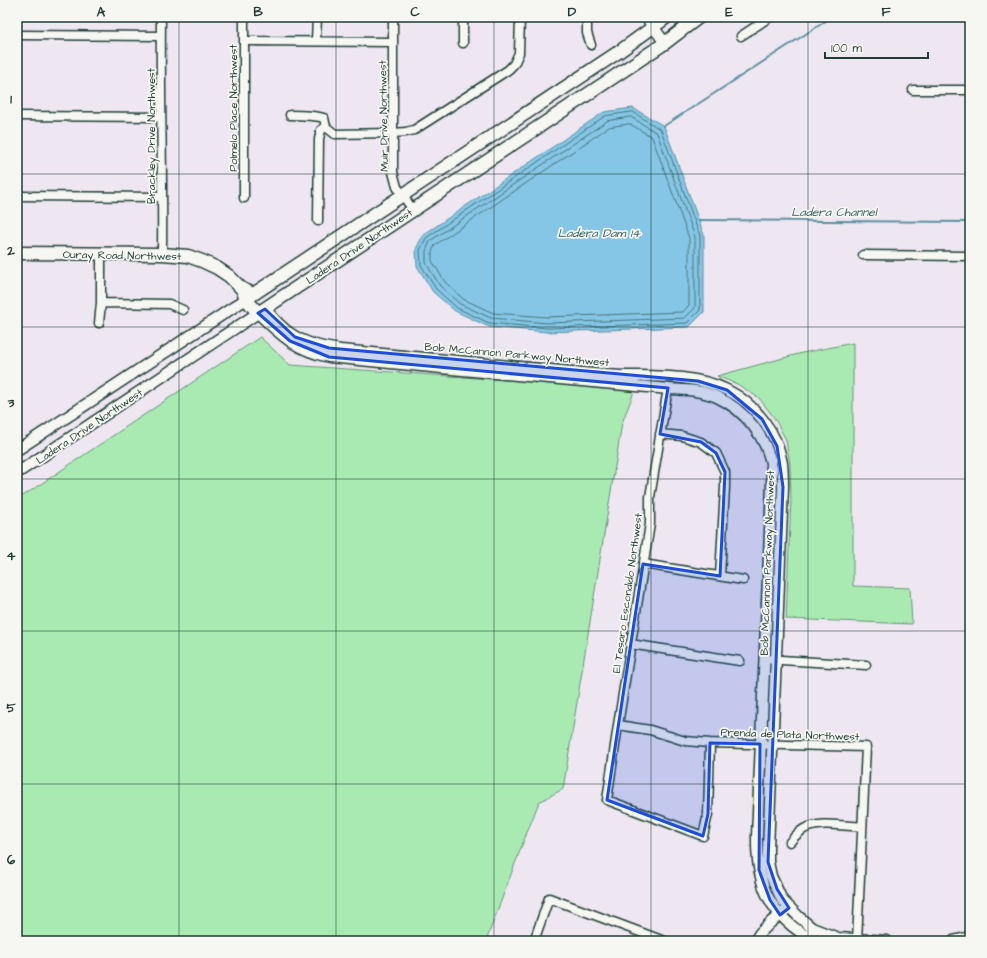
<svg xmlns="http://www.w3.org/2000/svg" width="987" height="958" font-family="'Architects Daughter',sans-serif">
	<style>
		.green { fill: #a9eab3; stroke: #649474 }
		.water { fill: #85c6e6; stroke: #5c8f9f }
		.lines { fill: none; stroke-linecap: round; stroke-linejoin: round }
		.shore { stroke: #48747b; stroke-width: 1 }
		.stream { stroke: #5c8f9f; stroke-width: 2 }
		.minor-casing { stroke: #1f3d34; stroke-width: 11 }
		.tertiary-casing { stroke: #1f3d34; stroke-width: 13 }
		.secondary-casing { stroke: #1f3d34; stroke-width: 15 }
		.minor { stroke: #f6f6f2; stroke-width: 8 }
		.tertiary { stroke: #f6f6f2; stroke-width: 10 }
		.secondary { stroke: #f6f6f2; stroke-width: 12 }
		.marked { fill: #1d4ed8; fill-opacity: 0.2; stroke: #1d4ed8; stroke-width: 3; stroke-linejoin: round }
		.grid { fill: none; stroke: #1f3d34; stroke-width: 1; stroke-opacity: 0.55 }
		.labels { text-anchor: middle; stroke-width: 3.5; stroke-linejoin: round; paint-order: stroke }
		.street-label { font-size: 11px; fill: #1f3d34; stroke: #f6f6f2 }
		.water-label { font-size: 12px; font-style: italic; fill: #385f60; stroke: #f6f6f2 }
		.neatline { fill: none; stroke: #1f3d34; stroke-width: 1.5 }
		.grid-label { font-size: 13px; text-anchor: middle; font-weight: bold; fill: #1f3d34 }
	</style>
	<rect width="100%" height="100%" fill="#eee7f2"/>
	<filter id="ink" filterUnits="userSpaceOnUse"><feTurbulence type="fractalNoise" baseFrequency=".025" numOctaves="2"/><feDisplacementMap in="SourceGraphic" scale="8" xChannelSelector="R" yChannelSelector="G"/><feConvolveMatrix kernelMatrix="1 2 1 2 8 2 1 2 1" color-interpolation-filters="sRGB"/></filter>
	<g filter="url(#ink)">
		<path class="green" d="M260 337 290 365 635 389 622 423 563 789 539 802 522 845 486 941H17V500Z
			M853 343V586L910 588 912 624 786 619 791 499 790 464 786 440 775 419 759 398 737 384 717 376 802 353Z"/>
		<path class="water" d="M633 108 664 126 704 235V312L689 327 547 332 489 327 455 311 433 292 417 266 416 249 423 235 604 112Z"/>
		<g class="lines">
			<path class="shore" d="M633 112 661 130 700 236V310L687 323 547 328 489 323 457 308 436 289 421 265 420 250 426 238 605 116Z
				M631 117 657 133 695 237V308L685 318 547 323 491 318 460 304 440 286 426 263V251L430 241 607 121Z
				M630 124 652 137 689 238V305L683 312 547 317 493 313 463 299 445 282 432 261V252L435 245 609 127Z"/>
			<path class="stream" d="M664 126 832 17
				M699 220 970 222"/>
			<g class="minor-casing">
				<path id="minor" d="M161 17C160 96 163 175 162 254
					M244 17V198
					M393 17V172L397 187 413 210
					M587 17V33L591 45
					M17 35 161 36
					M741 36 770 17
					M244 41 393 42
					M316 41 317 17
					M463 43V17
					M913 90H970
					M290 115C302 115 313 115 324 118L326 127 335 134 393 133 406 132 414 130 508 70 514 64 519 53 520 17
					M17 116 161 117
					M17 196 162 197
					M318 221 319 139 321 130 326 127
					M863 255 970 256
					M101 303 169 304 183 310
					M99 323 101 303V253
					M668 388 650 497V524L618 725 607 800 703 836 708 814 710 743
					M660 434 682 436 701 442 716 453 725 472V487L720 576
					M643 564 743 580
					M630 644 740 661
					M764 659 866 665
					M618 725 650 730 685 741 710 743 866 747 857 941
					M790 842C793 838 797 834 801 831 814 820 846 826 862 827
					M534 941 549 898 664 941"/>
			</g>
			<g class="tertiary-casing">
				<path id="tertiary" d="M646 17 665 43
					M265 309C270 314 275 320 280 325 297 342 319 347 341 350 429 358 516 367 604 375 644 378 690 372 727 390 755 404 777 432 782 463 783 471 783 479 783 487 779 607 773 728 768 849V862L771 876 782 900 799 917 812 928 838 938 887 941
					M17 450 246 299
					M17 473 258 313C281 336 297 350 329 357 420 366 512 375 603 383 625 385 647 387 670 389 685 390 702 390 717 397 745 410 767 437 772 468 772 473 772 478 772 483L757 836C756 886 770 917 815 941
					M755 941 760 933 771 922 784 912
					M953 941 970 937"/>
			</g>
			<g class="secondary-casing">
				<path id="secondary" d="M17 253 162 254 188 256 202 261 217 268 229 276 242 289 249 292
					M242 289 246 299 258 313 665 43 699 17
					M246 299 620 51 667 17"/>
			</g>
			<use href="#minor" class="minor"/>
			<use href="#tertiary" class="tertiary"/>
			<use href="#secondary" class="secondary"/>
		</g>
	</g>
	<path class="marked" d="M265 309 295 337 329 348 698 381 727 390 762 419 777 446 783 487 768 862 777 889 789 908 780 915 770 900 759 870 760 744 710 743 708 814 703 836 607 800 643 564 720 576 725 472 716 453 701 442 660 434 668 388 329 357 290 341 258 313Z"/>
	<path class="grid" d="M179 17V941M336 17V941M494 17V941M651 17V941M808 17V941M17 174H970M17 327H970M17 479H970M17 631H970M17 784H970"/>
	<g class="labels">
		<g class="street-label">
			<text transform="translate(233 108) rotate(-90)" y="4">Polmelo Place Northwest</text>
			<text transform="translate(383 116) rotate(-91)" y="4">Muir Drive Northwest</text>
			<text transform="translate(151 136) rotate(-90)" y="4">Brackley Drive Northwest</text>
			<text transform="translate(359 246) rotate(-34)" y="4">Ladera Drive Northwest</text>
			<text transform="translate(122 255) rotate(1)" y="4">Ouray Road Northwest</text>
			<text transform="translate(517 354) rotate(5)" y="4">Bob McCannon Parkway Northwest</text>
			<text transform="translate(89 426) rotate(-34)" y="4">Ladera Drive Northwest</text>
			<text transform="translate(767 563) rotate(-88)" y="4">Bob McCannon Parkway Northwest</text>
			<text transform="translate(627 593) rotate(-82)" y="4">El Tesaro Escondido Northwest</text>
			<text transform="translate(790 734) rotate(2)" y="4">Prenda de Plata Northwest</text>
		</g>
		<g class="water-label">
			<text x="834" y="216">Ladera Channel</text>
			<text x="599" y="237">Ladera Dam 14</text>
		</g>
	</g>
	<rect width="987" height="958" fill="none" stroke="#f6f6f2" stroke-width="44"/>
	<path d="M825 52v6h103v-6" fill="none" stroke="#1f3d34" stroke-width="2"/>
	<text x="831" y="52" font-size="12" fill="#1f3d34" stroke="#f6f6f2" stroke-width="3" paint-order="stroke">100 m</text>
	<rect x="22" y="22" width="943" height="914" class="neatline"/>
	<g class="grid-label">
		<text x="101" y="16">A</text>
		<text x="258" y="16">B</text>
		<text x="415" y="16">C</text>
		<text x="572" y="16">D</text>
		<text x="729" y="16">E</text>
		<text x="886" y="16">F</text>
		<text x="11" y="103">1</text>
		<text x="11" y="255">2</text>
		<text x="11" y="407">3</text>
		<text x="11" y="560">4</text>
		<text x="11" y="712">5</text>
		<text x="11" y="864">6</text>
	</g>
</svg>
